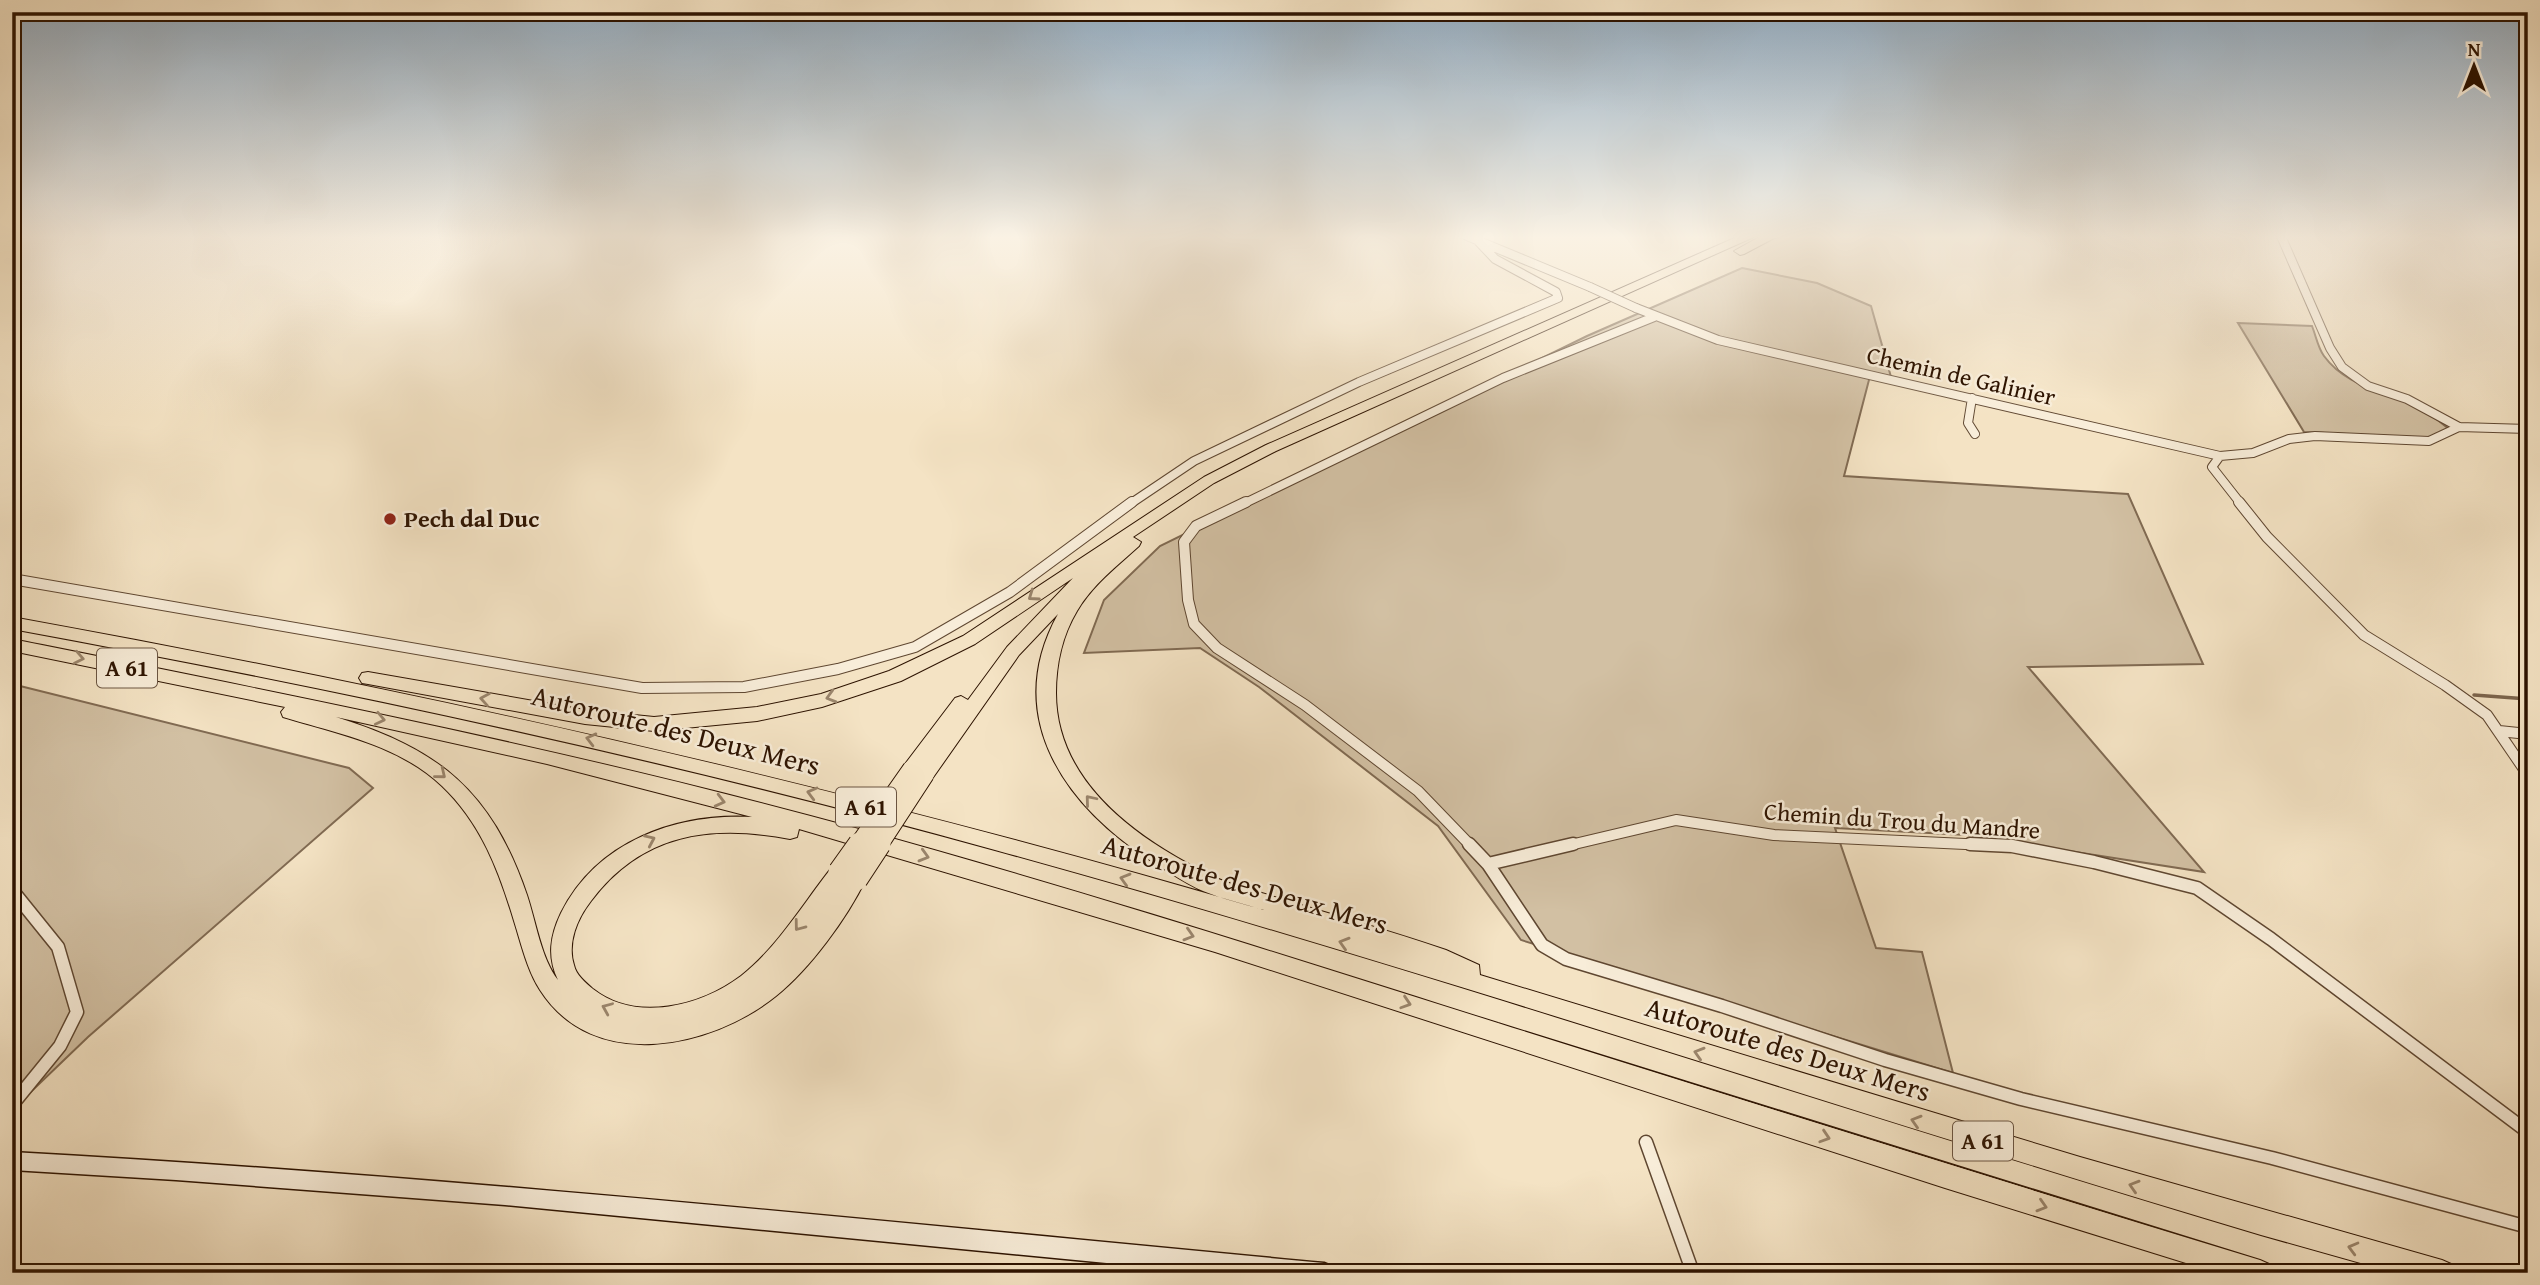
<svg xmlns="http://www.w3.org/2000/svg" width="2540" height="1285" font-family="'Gentium Book Plus',serif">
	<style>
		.green { fill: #d2c0a3; stroke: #806a52; stroke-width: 2 }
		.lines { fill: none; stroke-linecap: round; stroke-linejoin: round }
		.stream { stroke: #7c654d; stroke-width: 3.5 }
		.minor-far2-casing { stroke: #5f4731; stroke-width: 10 }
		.minor-far1-casing { stroke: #5f4731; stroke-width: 12 }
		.minor-casing { stroke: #5f4731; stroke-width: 15 }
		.secondary-casing { stroke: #2d1300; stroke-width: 3 }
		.motorway-casing { stroke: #2d1300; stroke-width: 2 }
		.minor-far2 { stroke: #f8edd9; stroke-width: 8 }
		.minor-far1 { stroke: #f8edd9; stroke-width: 10 }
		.minor { stroke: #f8edd9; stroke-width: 12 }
		.secondary { fill: #f8edd9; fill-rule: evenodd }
		.motorway { fill: #f4e3c4; fill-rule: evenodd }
		.minor-bridge-casing { stroke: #5f4731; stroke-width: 10; stroke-linecap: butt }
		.motorway-bridge-far1-casing { stroke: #2d1300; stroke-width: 20; stroke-linecap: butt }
		.motorway-bridge-casing { stroke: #2d1300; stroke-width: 25; stroke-linecap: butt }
		.minor-bridge { stroke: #f8edd9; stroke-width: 8 }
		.motorway-bridge-far1 { stroke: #f4e3c4; stroke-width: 18 }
		.motorway-bridge { stroke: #f4e3c4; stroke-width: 23 }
		.oneway { stroke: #9a856c }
		.poi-dot { fill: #8f2418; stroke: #f8edd9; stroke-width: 2.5 }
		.labels { text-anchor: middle; stroke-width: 5; stroke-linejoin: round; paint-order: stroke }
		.shield { fill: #f8edd9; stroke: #6a5441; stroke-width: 2 }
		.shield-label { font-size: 23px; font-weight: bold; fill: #2d1300 }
		.street-label { font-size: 24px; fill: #2d1300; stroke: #f8edd9 }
		.poi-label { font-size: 24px; font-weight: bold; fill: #2d1300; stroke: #f8edd9; text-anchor: start }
		.near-street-label { font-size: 28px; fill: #2d1300; stroke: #f8edd9 }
	</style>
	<rect width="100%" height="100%" fill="#f4e3c4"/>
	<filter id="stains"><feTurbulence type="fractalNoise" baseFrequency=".00286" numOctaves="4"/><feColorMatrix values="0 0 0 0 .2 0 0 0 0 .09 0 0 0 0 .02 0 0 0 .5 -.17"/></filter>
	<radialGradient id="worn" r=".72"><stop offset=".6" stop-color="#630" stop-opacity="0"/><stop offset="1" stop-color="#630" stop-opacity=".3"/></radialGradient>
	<path class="green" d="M1742 268 1817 283 1871 306 1891 377 1870 376 1844 476 2128 494 2203 664 2028 667 2204 872 1967 835 1835 828 1876 948 1922 952 1953 1073 1521 940 1438 826 1259 687 1200 648 1084 653 1104 600 1160 546 1587 336Z
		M2238 323 2312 326C2316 336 2318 348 2324 356 2345 385 2378 389 2408 403 2424 409 2436 418 2449 429L2429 438 2304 432Z
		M12 684 349 768 373 788 88 1037 12 1110Z"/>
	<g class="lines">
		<path class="stream" d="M2474 695 2528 699"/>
		<g class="minor-far2-casing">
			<path id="minor-far2" d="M1467 236 1590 287
				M2281 236 2330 348 2342 367 2368 386 2407 399 2459 427 2528 429
				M1636 308 1718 340 2220 456 2253 453 2289 439 2315 436 2429 441 2459 427
				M1972 398 1968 423 1975 434
				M2220 456 2212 467 2241 504
				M1130 504 1194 461 1359 382 1558 298 1556 292 1495 259 1477 240
				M1243 504 1503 378 1654 317"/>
		</g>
		<g class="minor-far1-casing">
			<path id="minor-far1" d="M1246 502 1196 526 1184 542 1188 600 1194 624 1217 648 1305 705 1418 791 1471 846
				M2239 502 2267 537 2364 635 2445 685 2487 715 2528 775
				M12 579 642 688 744 687 838 669 915 647 1010 592 1132 502
				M2499 731 2528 734
				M1566 846 1676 820 1774 835 2008 846"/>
		</g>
		<g class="minor-casing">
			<path id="minor" d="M1469 844 1488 864 1542 945 1566 959 1722 1006 1885 1060 2021 1099 2272 1158 2528 1227
				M1970 844 2012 846 2094 862 2197 888 2271 939 2528 1132
				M1488 864 1573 844
				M12 890 58 947 77 1012 60 1046 12 1105
				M1646 1142 1693 1273"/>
		</g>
		<g class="secondary-casing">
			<path id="secondary" d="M12 1152C451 1176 887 1222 1324 1263L1331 1266 1334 1273H1210L505 1205 176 1180 12 1170Z"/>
		</g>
		<g class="motorway-casing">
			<path id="motorway" d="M1739 236H1756L1276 451 1214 483 1133 537 1141 542 1139 546C1117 566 1092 585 1077 611 1062 636 1056 665 1056 693 1056 783 1138 840 1212 876 1232 886 1257 891 1278 898 1334 915 1391 931 1446 950L1479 965 1480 975 2080 1157 2442 1260 2451 1264 2455 1273H2396L2261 1235C1838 1109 1420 967 995 850 671 760 343 690 12 629V617C437 694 849 788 1264 910 1244 904 1222 899 1203 891 1186 884 1171 873 1156 864 1068 809 1000 719 1058 614L1019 655 932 779 925 781 918 779 916 775 905 774 902 769 905 764 955 698 961 696 968 700 1007 647 1073 578 975 644 901 681 822 707 757 721 654 731 585 724 368 684 362 683 359 678 362 673 368 672 585 710 654 717 757 707 821 694 889 671 963 636 1204 477 1266 445Z
				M1761 236H1778L1744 254 1740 255 1734 251Z
				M12 639C296 696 579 752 859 829 1074 888 1286 956 1498 1023 1752 1103 2006 1183 2260 1260L2269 1264 2273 1273H2218L1945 1188 1215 952 799 829 797 837 790 839C711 824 642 833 591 901 577 919 567 943 574 965 576 975 586 983 593 989 636 1023 701 1006 741 976 778 947 804 902 833 866L840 864 847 866 850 873 856 871 863 873 866 879C847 918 810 969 776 996 710 1049 593 1073 540 990 527 970 521 943 514 921 499 871 481 823 442 786 399 745 339 734 283 717L281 712 285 707 12 651ZM336 717 547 764 752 817C676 813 597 841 561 913 550 936 547 957 558 980 541 958 536 922 527 895 491 790 439 749 336 717Z"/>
		</g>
		<use href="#minor-far2" class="minor-far2"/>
		<use href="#minor-far1" class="minor-far1"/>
		<use href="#minor" class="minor"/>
		<use href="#secondary" class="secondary"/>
		<use href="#motorway" class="motorway"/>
		<g class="minor-bridge-casing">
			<path id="minor-bridge" d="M1590 287 1636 308"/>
		</g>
		<g class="motorway-bridge-far1-casing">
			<path id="motorway-bridge-far1" d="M858 846 912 769
				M878 846 925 774"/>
		</g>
		<g class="motorway-bridge-casing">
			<path id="motorway-bridge" d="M840 872 860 844
				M856 879 879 844"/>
		</g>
		<use href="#minor-bridge" class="minor-bridge"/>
		<use href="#motorway-bridge-far1" class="motorway-bridge-far1"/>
		<use href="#motorway-bridge" class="motorway-bridge"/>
	</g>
	<defs><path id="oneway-chevron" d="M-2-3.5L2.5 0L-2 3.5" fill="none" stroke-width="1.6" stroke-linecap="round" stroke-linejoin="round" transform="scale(1.75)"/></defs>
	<g class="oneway">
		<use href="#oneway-chevron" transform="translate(1033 596) rotate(145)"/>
		<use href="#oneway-chevron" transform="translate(79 658) rotate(11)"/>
		<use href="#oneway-chevron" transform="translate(831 697) rotate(164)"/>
		<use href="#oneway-chevron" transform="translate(485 699) rotate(-170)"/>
		<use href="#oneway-chevron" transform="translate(380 719) rotate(12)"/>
		<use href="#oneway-chevron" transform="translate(591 739) rotate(-166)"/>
		<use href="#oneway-chevron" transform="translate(441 774) rotate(39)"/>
		<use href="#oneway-chevron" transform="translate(812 793) rotate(-165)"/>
		<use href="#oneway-chevron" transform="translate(1090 800) rotate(-130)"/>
		<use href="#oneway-chevron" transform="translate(720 801) rotate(14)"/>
		<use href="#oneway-chevron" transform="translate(650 840) rotate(-24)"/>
		<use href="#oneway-chevron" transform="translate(924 856) rotate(16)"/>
		<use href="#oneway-chevron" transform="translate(1125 879) rotate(-164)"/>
		<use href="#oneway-chevron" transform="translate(799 926) rotate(127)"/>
		<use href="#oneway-chevron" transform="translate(1189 935) rotate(17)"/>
		<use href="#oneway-chevron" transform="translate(1344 943) rotate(-163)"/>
		<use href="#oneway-chevron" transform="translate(1406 1003) rotate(18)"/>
		<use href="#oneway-chevron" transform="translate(607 1008) rotate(-157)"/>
		<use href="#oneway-chevron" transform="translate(1699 1053) rotate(-163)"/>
		<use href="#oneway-chevron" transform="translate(1916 1121) rotate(-163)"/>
		<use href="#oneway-chevron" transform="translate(1825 1137) rotate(18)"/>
		<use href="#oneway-chevron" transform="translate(2134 1186) rotate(-163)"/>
		<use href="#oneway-chevron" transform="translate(2042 1206) rotate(17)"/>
		<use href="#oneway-chevron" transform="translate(2353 1248) rotate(-165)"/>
	</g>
	<linearGradient id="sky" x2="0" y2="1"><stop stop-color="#91aabf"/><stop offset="0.57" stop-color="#faf2e4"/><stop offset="1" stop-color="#faf2e4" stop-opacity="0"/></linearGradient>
	<rect width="2540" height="416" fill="url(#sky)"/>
	<circle class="poi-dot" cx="390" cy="519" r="7"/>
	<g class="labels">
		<g class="shield">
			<rect x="97" y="648.5" width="60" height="39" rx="5"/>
			<rect x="836" y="787.5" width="60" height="39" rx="5"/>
			<rect x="1953" y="1121.5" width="60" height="39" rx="5"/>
		</g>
		<g class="shield-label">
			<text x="127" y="676">A 61</text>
			<text x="866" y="815">A 61</text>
			<text x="1983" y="1149">A 61</text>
		</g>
		<g class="street-label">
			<text transform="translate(1961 376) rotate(13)" y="8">Chemin de Galinier</text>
			<text transform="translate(1902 821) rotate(4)" y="8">Chemin du Trou du Mandre</text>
		</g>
		<g class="poi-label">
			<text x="404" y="527">Pech dal Duc</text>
		</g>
		<g class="near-street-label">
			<text transform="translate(676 730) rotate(14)" y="10">Autoroute des Deux Mers</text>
			<text transform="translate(1245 884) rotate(16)" y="10">Autoroute des Deux Mers</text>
			<text transform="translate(1788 1049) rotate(17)" y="10">Autoroute des Deux Mers</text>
		</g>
	</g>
	<rect width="2540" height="1285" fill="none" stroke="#f4e3c4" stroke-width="42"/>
	<rect x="14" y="14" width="2512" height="1257" fill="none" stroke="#2d1300" stroke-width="3.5"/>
	<rect x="21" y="21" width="2498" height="1243" fill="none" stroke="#2d1300" stroke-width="2"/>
	<g transform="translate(2474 66)" stroke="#f8edd9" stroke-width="5" paint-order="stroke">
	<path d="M0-5L12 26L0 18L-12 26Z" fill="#2d1300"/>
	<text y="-10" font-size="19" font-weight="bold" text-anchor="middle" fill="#2d1300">N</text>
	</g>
	<rect width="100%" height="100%" filter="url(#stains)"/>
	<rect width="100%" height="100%" fill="url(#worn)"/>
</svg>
